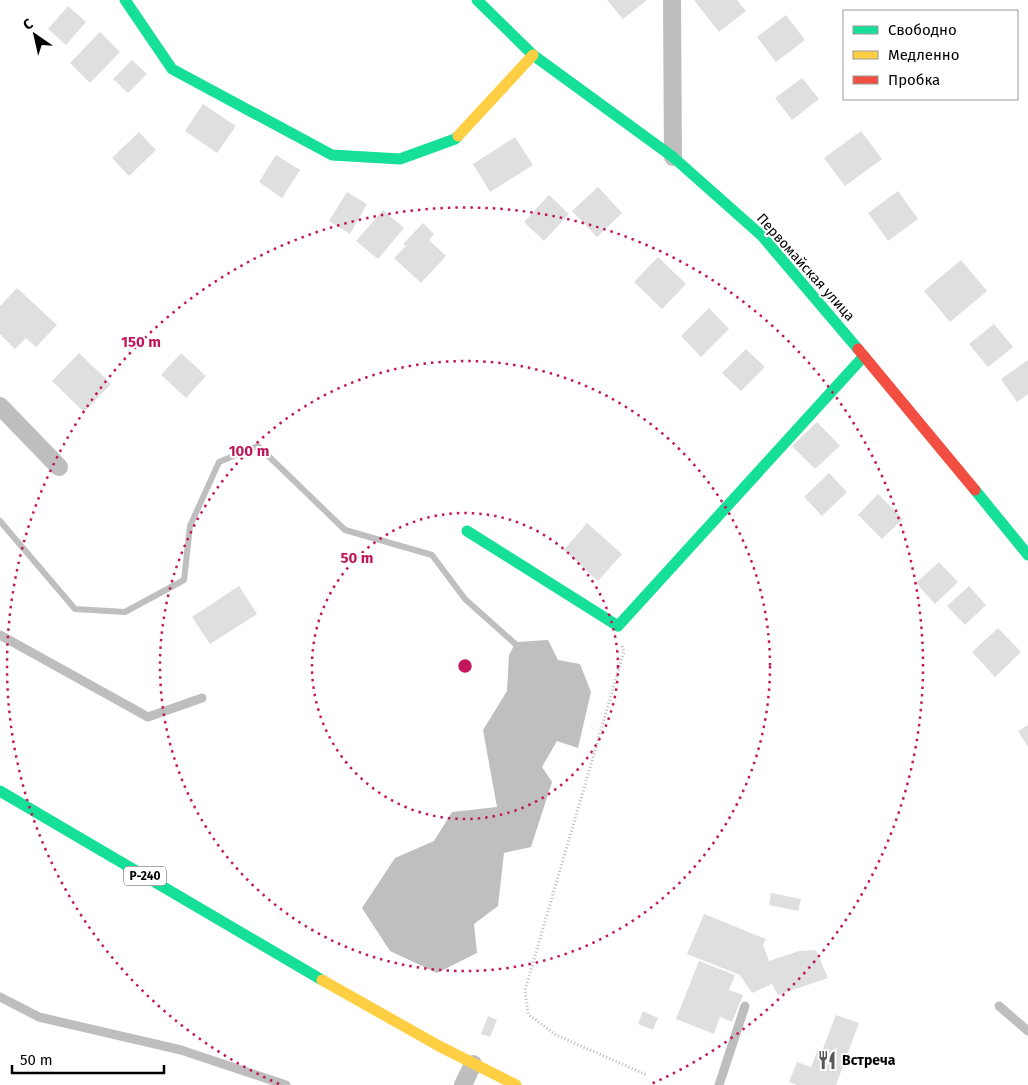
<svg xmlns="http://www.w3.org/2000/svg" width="1028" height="1085" font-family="'Fira Sans',sans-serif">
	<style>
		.water { fill: #bfbfbf }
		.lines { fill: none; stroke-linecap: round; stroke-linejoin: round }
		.stream { stroke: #bfbfbf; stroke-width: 6 }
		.building { fill: #dfdfdf }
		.path { stroke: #b9b9b9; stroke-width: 3; stroke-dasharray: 1 2.5; stroke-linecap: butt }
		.lane { stroke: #bebebe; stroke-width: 9 }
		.street { stroke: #bebebe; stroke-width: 18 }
		.fast { stroke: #16e098; stroke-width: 11 }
		.slow { stroke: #ffcf43; stroke-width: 11 }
		.jam { stroke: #f24e42; stroke-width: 11 }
		.ring { fill: none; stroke: #c2185b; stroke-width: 2.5; stroke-dasharray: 2.5 5 }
		.labels { text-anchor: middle; stroke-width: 4; stroke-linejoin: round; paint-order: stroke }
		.shield { fill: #fff; stroke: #4c4c4c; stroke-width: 1 }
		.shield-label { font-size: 12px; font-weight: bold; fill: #000 }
		.street-label { font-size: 14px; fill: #000; stroke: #fff }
		.poi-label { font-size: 14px; font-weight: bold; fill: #000; stroke: #fff; text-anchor: start }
		.centre { fill: #c2185b; stroke: #fff; stroke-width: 2.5 }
		.ring-label { font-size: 15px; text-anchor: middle; font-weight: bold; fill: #c2185b; stroke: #fff; stroke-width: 4; stroke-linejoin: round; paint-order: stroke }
	</style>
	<rect width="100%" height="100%" fill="#fff"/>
	<path class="water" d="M548 640 558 660 580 664 591 692 578 748 557 741 542 767 552 782 531 847 504 853 498 906 474 924 477 953 437 973 390 951 362 908 395 858 434 841 452 812 497 807 483 730 507 691 509 655 516 642Z"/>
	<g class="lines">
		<path class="stream" d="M0 521 75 609 125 612 184 580 190 526 219 462 258 446 345 530 432 555 465 599 521 649"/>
	</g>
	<path class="building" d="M607 0H647L623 19Z
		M694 0H737L746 11 719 32Z
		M68 6 86 22 66 45 48 29Z
		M786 15 805 40 776 62 757 37Z
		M100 32 120 52 90 83 70 63Z
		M132 60 147 74 128 93 113 79Z
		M802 78 819 99 792 120 775 98Z
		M203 104 236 126 217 153 185 131Z
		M861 131 882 159 845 186 824 158Z
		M139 132 156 150 129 176 112 158Z
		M515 137 533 165 490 192 473 164Z
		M276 155 300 170 282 198 259 182Z
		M598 187 622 213 597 237 572 211Z
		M898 191 918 219 888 241 868 213Z
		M347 192 367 204 350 234 329 221Z
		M549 195 569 214 544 241 524 222Z
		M383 210 404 228 378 259 356 241Z
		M423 223 434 234 429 240 446 256 421 283 394 258 406 246 403 244Z
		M658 257 686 284 662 309 634 282Z
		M961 260 987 291 950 322 924 291Z
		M17 288 57 325 36 347 26 338 15 349 0 334V306Z
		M709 308 729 329 701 357 681 336Z
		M994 324 1013 347 988 367 969 344Z
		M746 349 765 367 741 391 722 373Z
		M79 353 111 384 84 412 52 381Z
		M181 353 206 376 186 398 161 375Z
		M1028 360V394L1017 402 1001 379Z
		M817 422 840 446 815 469 792 446Z
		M829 473 847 492 822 516 804 497Z
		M878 494 903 519 882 539 858 515Z
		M587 523 622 554 598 581 564 550Z
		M939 562 958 582 935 604 916 583Z
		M239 586 257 614 210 644 192 617Z
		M969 586 986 605 965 625 947 606Z
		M998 628 1021 652 995 677 972 652Z
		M1028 725V747L1018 731Z
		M771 893 801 899 798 911 769 905Z
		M704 914 766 939 763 945 769 961 799 951 816 950 828 978 778 995 772 984 752 993 740 975 687 954Z
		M699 961 735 975 729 990 743 995 732 1022 720 1017 714 1034 676 1019Z
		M643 1011 658 1018 653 1030 638 1024Z
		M836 1015 859 1023 836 1085H797L789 1082 797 1062 811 1067 818 1049 822 1051Z
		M488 1016 497 1020 490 1037 481 1034Z"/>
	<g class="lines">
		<path class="path" d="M622 646 624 651 525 990 528 1014 556 1035 647 1075"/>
		<path class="lane" d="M0 635 148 717 202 698
			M0 997 39 1017 181 1050 286 1085
			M999 1006 1028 1031
			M719 1085 745 1006"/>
		<path class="street" d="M672 0 673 157
			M0 406 59 467
			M463 1085 473 1064"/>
		<path class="fast" d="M125 0 172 69 332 155 400 159 455 139 458 136
			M477 0 533 55 673 157 762 236 858 349
			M975 490 1028 555
			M467 531 618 626 864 356
			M0 791 322 980"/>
		<path class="slow" d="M458 136 533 55
			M322 980 439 1046 516 1085"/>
		<path class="jam" d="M858 349 975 490"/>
	</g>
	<g class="ring">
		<circle cx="465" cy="666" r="153"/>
		<circle cx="465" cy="666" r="305"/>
		<path d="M279 1084A458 458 0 1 1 651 1084"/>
	</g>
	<defs>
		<g id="restaurant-bare" transform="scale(1.5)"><path d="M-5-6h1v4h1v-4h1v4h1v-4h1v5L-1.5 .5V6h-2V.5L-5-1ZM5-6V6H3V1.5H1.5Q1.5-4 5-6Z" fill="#595959" stroke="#fff" stroke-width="2.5" paint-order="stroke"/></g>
	</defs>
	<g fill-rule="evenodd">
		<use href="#restaurant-bare" x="827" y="1060"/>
	</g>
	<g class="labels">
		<rect class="shield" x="124" y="866.5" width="42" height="19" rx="4"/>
		<g class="shield-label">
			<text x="145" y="880">Р-240</text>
		</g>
		<g class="street-label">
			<text transform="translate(806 267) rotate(48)" y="5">Первомайская улица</text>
		</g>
		<g class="poi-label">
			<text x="842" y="1065">Встреча</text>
		</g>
	</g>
	<circle cx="465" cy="666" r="8" class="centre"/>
	<g class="ring-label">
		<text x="141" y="347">150 m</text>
		<text x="249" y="456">100 m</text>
		<text x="357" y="563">50 m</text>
	</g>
	<rect x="843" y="10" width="175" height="90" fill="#ffffff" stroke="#999999"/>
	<rect x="853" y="26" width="25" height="8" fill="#16e098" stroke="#999999"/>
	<text x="888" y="35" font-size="15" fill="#000000">Свободно</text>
	<rect x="853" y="51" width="25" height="8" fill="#ffcf43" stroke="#999999"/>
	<text x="888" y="60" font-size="15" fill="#000000">Медленно</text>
	<rect x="853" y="76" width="25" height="8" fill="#f24e42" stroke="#999999"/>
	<text x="888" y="85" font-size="15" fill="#000000">Пробка</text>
	<g transform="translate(35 35) rotate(326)" stroke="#ffffff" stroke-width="4" paint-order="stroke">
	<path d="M0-4L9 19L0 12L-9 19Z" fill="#000000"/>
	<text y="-8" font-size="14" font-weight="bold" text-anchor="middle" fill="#000000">С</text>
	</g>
	<path d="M12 1065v8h152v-8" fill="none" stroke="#000000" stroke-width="2.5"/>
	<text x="20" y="1065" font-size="15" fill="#000000" stroke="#ffffff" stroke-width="4" paint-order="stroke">50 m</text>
</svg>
